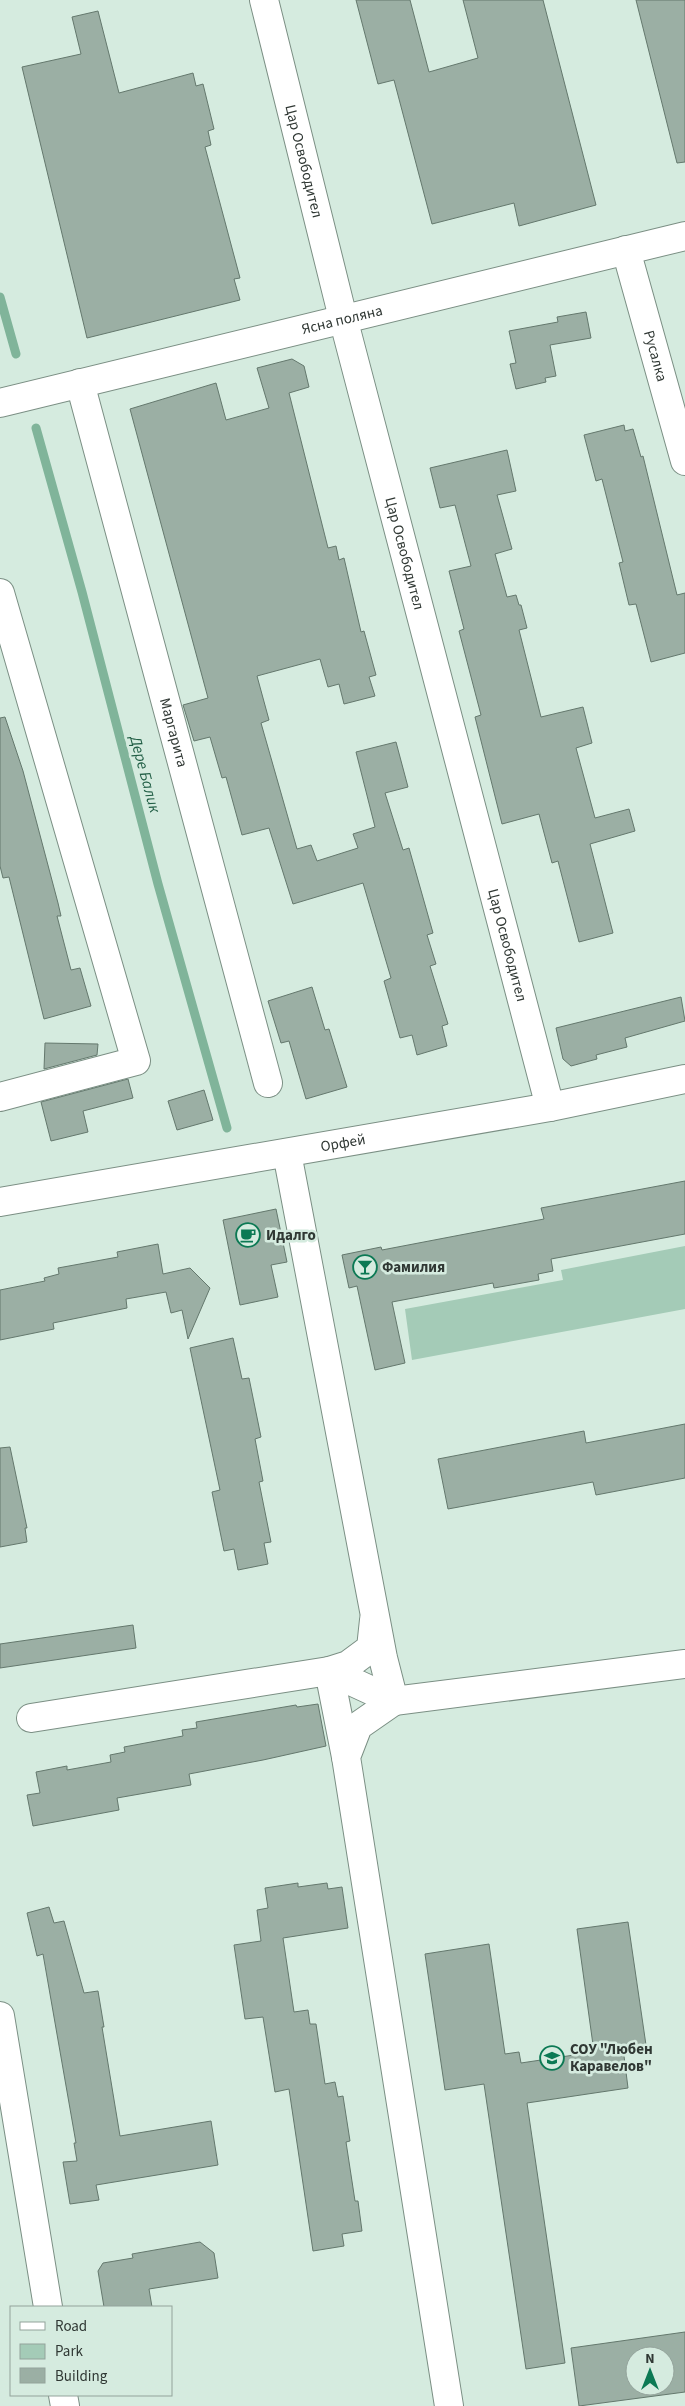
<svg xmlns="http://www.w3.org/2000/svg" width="685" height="2406" font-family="'Source Sans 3',sans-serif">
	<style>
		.green { fill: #a4cbb7 }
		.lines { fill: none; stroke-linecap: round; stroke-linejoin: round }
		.stream { stroke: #80b49a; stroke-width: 9 }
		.building { fill: #9bafa4; stroke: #64786d; fill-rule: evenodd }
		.minor-casing { stroke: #7b8f84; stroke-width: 30 }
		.tertiary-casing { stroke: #7b8f84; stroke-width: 30 }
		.minor { stroke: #fff; stroke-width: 28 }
		.tertiary { stroke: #fff; stroke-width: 28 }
		.labels { text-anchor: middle; stroke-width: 5; stroke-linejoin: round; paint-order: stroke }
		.street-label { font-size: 15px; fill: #303834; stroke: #d5ebdf }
		.poi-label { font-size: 15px; font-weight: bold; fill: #303834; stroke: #d5ebdf; text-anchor: start }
		.water-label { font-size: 16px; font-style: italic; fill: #215e45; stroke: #d5ebdf }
	</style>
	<rect width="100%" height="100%" fill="#d5ebdf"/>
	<path class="green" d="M685 1246V1309L412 1360 405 1309 563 1280 561 1270Z"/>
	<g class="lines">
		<path class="stream" d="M0 297 16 354
			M36 428 82 592 158 884 227 1128"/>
	</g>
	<path class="building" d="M356 0H410L429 72 478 58 463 0H543L596 205 519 226 514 203 432 224 394 80 378 84Z
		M636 0H685V162L677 163Z
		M98 11 119 93 193 73 196 86 203 84 214 129 208 131 211 145 205 147 240 278 234 279 240 300 87 338 22 67 81 54 72 17Z
		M586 312 591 338 550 345 556 376 545 378 546 382 516 389 510 364 516 363 509 331 558 322 557 317Z
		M292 359 304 366 309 387 289 393 328 548 336 546 339 560 344 558 361 632 364 631 376 675 369 677 375 696 344 704 339 684 328 687 320 659 257 676 269 720 261 723 297 849 311 845 317 861 358 848 353 834 375 827 356 752 396 742 408 787 385 793 403 850 409 848 433 933 427 935 436 964 430 966 448 1024 442 1026 447 1046 417 1055 412 1035 400 1038 384 981 391 978 363 883 293 904 269 828 242 835 226 777 222 778 210 737 194 741 183 705 208 698 130 409 216 383 226 420 269 408 257 368Z
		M624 425 625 431 633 429 641 457 643 456 677 595 685 593V653L651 662 636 604 629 605 619 563 623 562 602 479 596 481 584 435Z
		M507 450 516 491 497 495 512 549 495 554 507 597 516 595 519 605H521L527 628 519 630 541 717 583 707 592 743 576 748 595 818 629 809 635 831 590 844 613 933 579 942 558 861 552 863 539 814 502 824 475 717 481 715 459 631 464 629 449 571 471 566 455 505 440 508 430 468Z
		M5 717 23 771 58 903 61 916H57L71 970 80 968 91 1006 44 1019 9 877 3 878 0 866V718Z
		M312 987 325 1030 329 1029 347 1087 306 1099 289 1041 281 1043 268 1001Z
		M681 997 685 1021 625 1038 627 1047 596 1055 597 1059 571 1066 563 1059 556 1028Z
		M45 1043 98 1044 97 1055 44 1069Z
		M128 1079 133 1098 83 1111 88 1132 51 1141 41 1102Z
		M204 1090 213 1120 177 1130 168 1101Z
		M685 1181V1234L551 1259 553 1271 538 1274 539 1280 494 1288 493 1283 392 1302 405 1363 375 1370 357 1286 349 1288 342 1255 381 1247 382 1250 544 1219 541 1208Z
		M276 1209 287 1262 271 1265 278 1297 240 1305 223 1220Z
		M158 1244 163 1274 190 1268 210 1288 188 1339 182 1310 171 1313 166 1292 126 1299 127 1308 53 1323 54 1329 0 1340V1290L45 1281 44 1278 59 1274 58 1268 118 1257 117 1252Z
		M233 1338 242 1379 249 1378 261 1437 255 1439 263 1481 259 1482 271 1542 264 1543 268 1564 238 1570 234 1549 224 1551 212 1492 220 1490 190 1348Z
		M685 1424V1478L596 1495 593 1482 448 1509 438 1459 584 1431 586 1443Z
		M10 1447 27 1528H25L27 1542 0 1547V1448Z
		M133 1625 136 1648 0 1668V1644Z
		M318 1704 326 1746 263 1760 189 1774 191 1785 117 1798 119 1810 33 1826 27 1795 40 1793 36 1772 67 1766V1770L111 1762 110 1755 125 1752 124 1747 183 1736 182 1730 197 1728 196 1722 296 1705 297 1707Z
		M298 1883V1887L327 1883 328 1889 342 1887 348 1928 283 1938 294 2012 308 2010 310 2024H316L325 2084 335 2082 338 2097 343 2096 350 2141 346 2142 355 2201H358L362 2231 342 2234 344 2246 313 2251 289 2089 275 2092 263 2017 245 2019 234 1945 261 1941 257 1910 268 1908 265 1888Z
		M49 1907 54 1923 64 1921 84 1993 98 1991 104 2027H102L120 2136 211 2121 218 2165 96 2185 99 2200 70 2204 63 2162 77 2161 74 2143H76L43 1954 37 1956 27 1913Z
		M628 1922 646 2045 623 2048 628 2088 527 2103 565 2363 526 2369 484 2084 445 2090 425 1954 489 1944 505 2054 519 2052 521 2063 594 2052 577 1929Z
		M200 2242 214 2253 218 2278 149 2289 152 2307H104L98 2271 103 2263 133 2258 132 2254Z
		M685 2332V2392L579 2406 571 2348ZM635 2356H665V2386H635Z"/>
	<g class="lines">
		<g class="minor-casing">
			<g id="minor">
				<path id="s1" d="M264 0 343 318 550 1107"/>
				<path id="s2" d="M626 250 685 461"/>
				<path id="s3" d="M80 383 268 1083"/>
				<path id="s4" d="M0 403 685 236"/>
				<path d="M0 593 136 1061 0 1097"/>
				<path d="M287 1153 383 1658 394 1701 358 1726 346 1757 449 2406"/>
				<path id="s5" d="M0 1202 550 1107 685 1079"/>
				<path d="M31 1718 329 1671 394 1701 685 1664"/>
				<path d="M346 1757 329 1671 348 1665 371 1648 374 1620"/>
			</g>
		</g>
		<g class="tertiary-casing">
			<path id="tertiary" d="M0 2016 48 2307
				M63 2395 65 2406"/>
		</g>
		<use href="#minor" class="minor"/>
		<use href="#tertiary" class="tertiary"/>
	</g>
	<defs>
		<g id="cafe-ring" transform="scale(1.25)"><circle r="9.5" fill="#d5ebdf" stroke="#0c7954" stroke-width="1.5"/><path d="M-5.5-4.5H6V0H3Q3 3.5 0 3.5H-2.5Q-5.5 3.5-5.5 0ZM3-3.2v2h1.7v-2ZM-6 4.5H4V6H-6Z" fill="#0c7954"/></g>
		<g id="bar-ring" transform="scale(1.25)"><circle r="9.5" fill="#d5ebdf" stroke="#0c7954" stroke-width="1.5"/><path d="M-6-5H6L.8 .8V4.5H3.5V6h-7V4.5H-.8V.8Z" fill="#0c7954"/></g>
		<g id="school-ring" transform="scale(1.25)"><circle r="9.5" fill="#d5ebdf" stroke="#0c7954" stroke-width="1.5"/><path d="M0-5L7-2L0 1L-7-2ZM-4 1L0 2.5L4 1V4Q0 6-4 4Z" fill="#0c7954"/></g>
	</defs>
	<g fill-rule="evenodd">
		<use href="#cafe-ring" x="248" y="1235"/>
		<use href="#bar-ring" x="365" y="1267"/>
		<use href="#school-ring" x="552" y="2058"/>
	</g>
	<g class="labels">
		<g class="street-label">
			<text dy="5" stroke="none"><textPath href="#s1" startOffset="166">Цар Освободител</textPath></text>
			<text dy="5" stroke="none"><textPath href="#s4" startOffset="352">Ясна поляна</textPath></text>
			<text dy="5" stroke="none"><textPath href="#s2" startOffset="110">Русалка</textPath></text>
			<text dy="5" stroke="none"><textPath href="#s1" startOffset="571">Цар Освободител</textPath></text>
			<text dy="5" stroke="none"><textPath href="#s3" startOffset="362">Маргарита</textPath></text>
			<text dy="5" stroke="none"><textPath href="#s1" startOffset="976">Цар Освободител</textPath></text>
			<text dy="5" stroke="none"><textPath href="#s5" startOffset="348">Орфей</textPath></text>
		</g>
		<g class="poi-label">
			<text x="266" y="1240">Идалго</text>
			<text x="382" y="1272">Фамилия</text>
			<text x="570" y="2054">СОУ "Любен<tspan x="570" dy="17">Каравелов"</tspan></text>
		</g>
		<g class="water-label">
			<text transform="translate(146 774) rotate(75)" y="6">Дере Балик</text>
		</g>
	</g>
	<rect x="10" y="2306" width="162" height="90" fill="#d5ebdf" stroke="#93a39b"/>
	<rect x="20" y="2322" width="25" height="8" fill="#ffffff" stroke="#93a39b"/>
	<text x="55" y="2331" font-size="15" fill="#303834">Road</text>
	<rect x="20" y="2344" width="25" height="15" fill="#a4cbb7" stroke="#93a39b"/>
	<text x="55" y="2356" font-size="15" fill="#303834">Park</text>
	<rect x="20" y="2368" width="25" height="15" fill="#9bafa4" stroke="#93a39b"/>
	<text x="55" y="2381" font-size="15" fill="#303834">Building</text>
	<g transform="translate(650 2371)"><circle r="24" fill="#d5ebdf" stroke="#93a39b"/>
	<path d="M0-4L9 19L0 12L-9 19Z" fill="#0c7954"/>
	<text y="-8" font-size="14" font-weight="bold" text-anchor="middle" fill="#303834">N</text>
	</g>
</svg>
